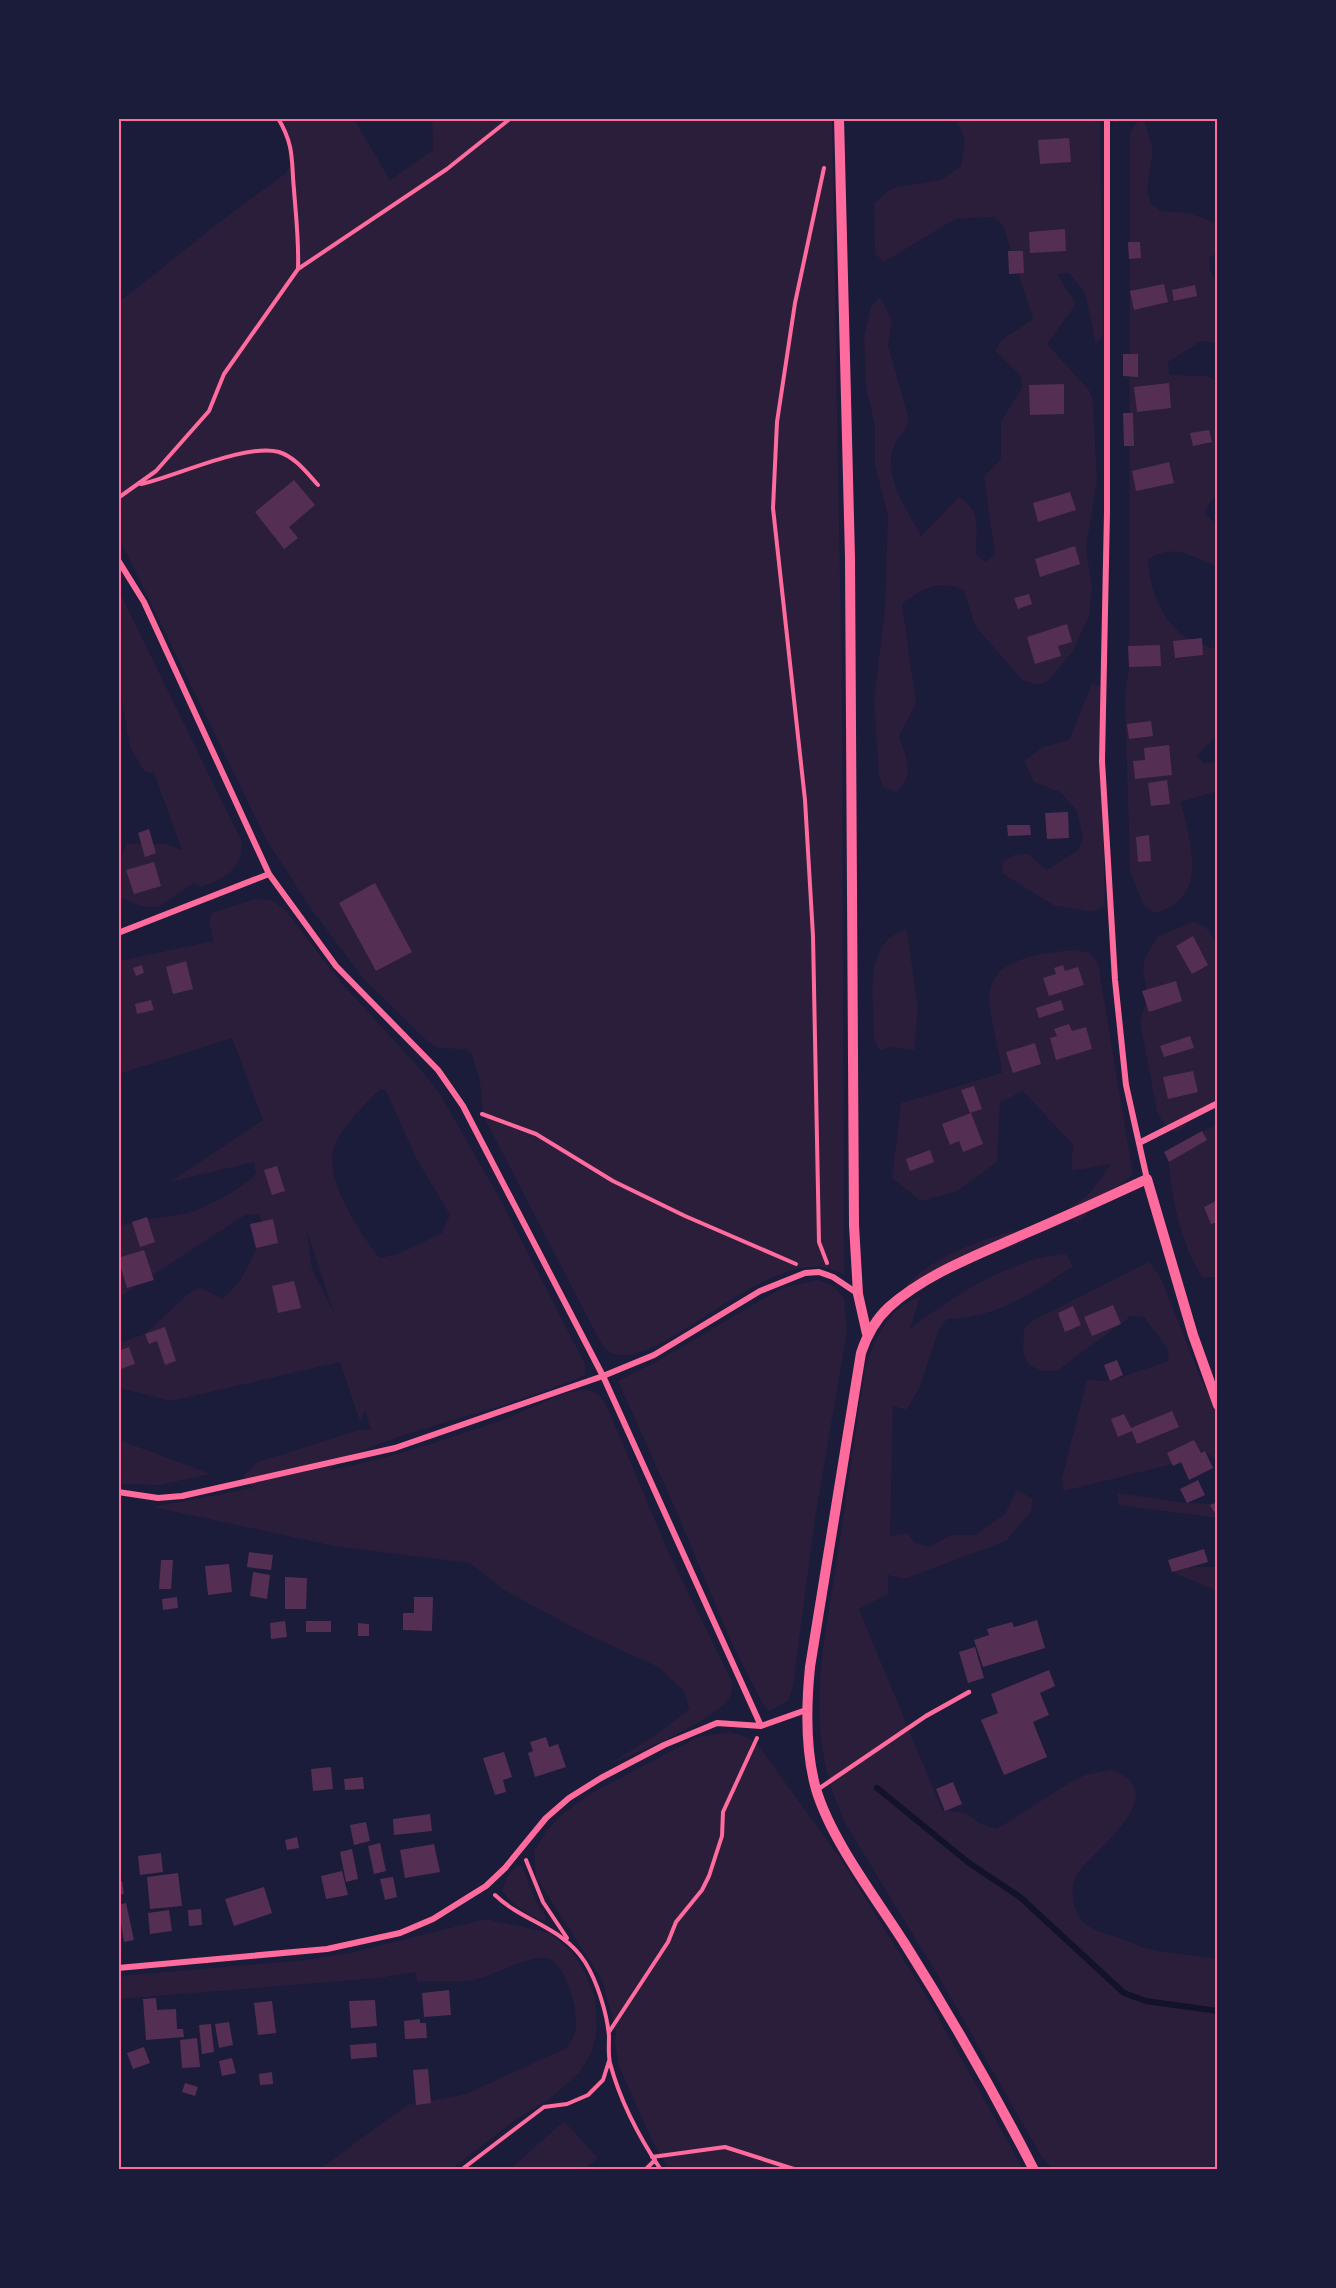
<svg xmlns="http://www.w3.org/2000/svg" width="1336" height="2288" font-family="'PT Sans',sans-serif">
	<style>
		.green { fill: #2a1e3b; fill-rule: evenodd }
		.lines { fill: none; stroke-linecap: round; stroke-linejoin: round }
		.stream { stroke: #12122b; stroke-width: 6 }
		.building { fill: #542f53 }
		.path { stroke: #ff6b9d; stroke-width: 4 }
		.service { stroke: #ff6b9d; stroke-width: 4.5 }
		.minor { stroke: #ff6b9d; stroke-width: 6 }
		.tertiary { stroke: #ff6b9d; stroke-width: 10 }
		.neatline { fill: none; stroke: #ff6b9d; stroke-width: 2 }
	</style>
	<rect width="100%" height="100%" fill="#1b1b3a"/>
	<path class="green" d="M278 119H354L390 180 433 150 432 119H832L842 693 844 1275C776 1231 658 1379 610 1352 602 1347 597 1335 592 1326L483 1115 480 1082 472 1055 466 1049 437 1048 425 1039 362 977 312 910 267 841 118 536 122 492H119L118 303 217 224 286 173 294 158Z
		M956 119H1100L1103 335 1096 345 1085 293 1069 273 1057 274 1076 304 1047 344 1089 390 1093 401 1097 481 1086 547 1092 588 1089 616 1073 651 1048 681 1036 685 1022 680 975 626 964 590C939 579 922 588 902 604L916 704 899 736C906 758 916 776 896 792L883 787 879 775 874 700 885 608 888 516 875 465V425L866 388 864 336 871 307 880 297 892 320 888 345 909 420C905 435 899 434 895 444 881 475 907 509 921 536L959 497C982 510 976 531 976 554L985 562 995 555 984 477 1001 459V421L1022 388 1021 376 995 350 1002 340 1033 319 1003 226 994 217 955 219 884 262 875 254 874 203 892 188 941 180 961 166 965 140Z
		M1139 119H1144L1153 150 1147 191 1151 203 1161 211 1189 213 1218 224 1217 252 1209 258 1210 270 1217 283V343L1201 341 1168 362 1169 375 1207 376 1217 381V493L1204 512 1217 525V567C1194 556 1171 543 1148 560 1150 590 1161 620 1187 638 1196 643 1208 646 1217 650V736L1197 755 1204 764 1217 761V791L1181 802C1190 843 1211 898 1155 913L1144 906 1130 871 1125 695 1129 667 1130 133Z
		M118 589 241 840C245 867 224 880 201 887L194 883 158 907H144L119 897V865L126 844H166L182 850 154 773 144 771 130 747 119 683Z
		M1092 683 1100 687 1105 906 1094 912 1053 905 1002 873 1003 861 1014 855 1028 854 1047 870 1078 850 1083 838 1077 811 1060 792 1034 782 1024 761 1043 747 1069 740Z
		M256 899 272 900 285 910 343 985 423 1072 440 1094 500 1199 585 1364V1374L577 1379C552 1388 528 1397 503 1405 471 1416 345 1448 330 1470 386 1460 443 1440 497 1422 521 1414 565 1388 588 1390 600 1391 604 1402 609 1411L667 1549 733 1684C732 1688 732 1693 730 1697 712 1724 635 1752 605 1767L659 1733 689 1709 685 1692 658 1667 584 1633 504 1590 470 1563 334 1546 153 1507 253 1488 243 1476 258 1462 359 1430H371L365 1410 360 1421 340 1362 171 1401 119 1388V1343L145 1334 189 1293 200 1287 222 1299C246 1281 254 1253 265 1226L258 1214 245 1215 119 1297V1226C144 1218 162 1218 187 1213 205 1209 244 1187 256 1174L254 1162 170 1182 263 1120 232 1038 119 1074V961L213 941 209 920 213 912ZM380 1089 386 1091 416 1158 450 1215 442 1233 398 1254 380 1258C360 1234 320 1174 336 1142 346 1122 365 1105 380 1089ZM307 1231 333 1311 312 1269Z
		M1193 922 1205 926 1217 943V1099L1177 1132C1166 1130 1162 1121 1157 1111L1140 1022 1148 996 1143 972 1144 960 1157 937Z
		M907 930 918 1009 914 1050 893 1047 880 1050 874 1040C874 1004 861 940 907 930Z
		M1076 950 1090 953 1098 963 1133 1174 1077 1223 1062 1214 1090 1193 1111 1164 1071 1171 1073 1145 1023 1091 1000 1103 997 1162 956 1192 921 1201 892 1178 901 1103 1002 1073C1000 1053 988 1011 989 995 992 956 1049 952 1076 950Z
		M1217 1124V1277H1202C1180 1241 1169 1193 1169 1151Z
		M1014 1231 1026 1233 1024 1242 956 1268 906 1293V1286C931 1258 978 1240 1014 1231Z
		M1066 1254 1073 1266C1034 1292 997 1318 947 1319L939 1329 919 1389 906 1410 893 1406 890 1536 907 1533 915 1543 929 1547 951 1535H976L1005 1514 1017 1490 1033 1499 1031 1512 1006 1541 904 1579 888 1575V1594L859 1609 942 1810 966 1813 981 1824 997 1829 1072 1781 1085 1775 1112 1770C1173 1792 1100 1846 1080 1870 1068 1886 1071 1912 1086 1924 1093 1930 1102 1932 1111 1935 1124 1939 1136 1946 1150 1949 1172 1954 1195 1955 1217 1959V2169H1052L1040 2154 939 1977 846 1825C801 1729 823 1652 838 1553 847 1491 856 1429 865 1368 875 1338 888 1307 920 1297L910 1329C952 1297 1012 1257 1066 1254Z
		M1149 1262 1160 1276 1201 1379 1217 1411V1462L1205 1451 1181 1462 1064 1491 1062 1478 1087 1380 1110 1381 1169 1361 1167 1348 1144 1317 1131 1316 1057 1371H1042L1029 1365 1023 1353 1024 1328 1034 1320Z
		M818 1280 833 1286 844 1298 847 1331 815 1519 793 1686 788 1701 769 1711 763 1704 732 1644 675 1508 618 1381 661 1359 782 1288Z
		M119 1440 211 1474 159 1485 119 1484Z
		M1117 1493 1187 1503 1217 1504V1518L1119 1505Z
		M1172 1567H1217V1591L1172 1572Z
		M730 1732 749 1738 758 1745 840 1858 928 1999 1023 2169H669L651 2138 619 2067 615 2044 616 2031 602 1980 536 1877 534 1851 547 1830 565 1812 590 1794 698 1737Z
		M517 1866H522L537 1904 546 1916 545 1921C530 1919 510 1902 502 1891L508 1875Z
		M486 1919 550 1933 571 1951 584 1971 595 1998 597 2029 592 2052 579 2073 548 2100 516 2119 452 2169H320L407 2105 466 2094 566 2048C571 2042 575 2035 576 2027 578 2008 566 1967 549 1958 523 1956 499 1975 473 1980 455 1983 436 1980 417 1982L416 1972 379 1978 119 1999V1976L305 1960 354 1952Z
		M564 2121 598 2158 585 2169H510Z"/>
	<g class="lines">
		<path class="stream" d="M877 1788 969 1863 1020 1897 1124 1993 1146 2001 1218 2011"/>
	</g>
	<path class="building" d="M1069 138 1071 162 1040 164 1038 140Z
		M1065 229 1066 251 1030 253 1029 232Z
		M1128 242H1140L1141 258 1129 259Z
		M1008 251H1023L1024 273 1009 274Z
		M1164 284 1168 302 1134 310 1130 291Z
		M1195 285 1197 296 1174 301 1172 290Z
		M1123 354H1138V377L1123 376Z
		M1169 383 1171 408 1137 412 1134 387Z
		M1064 384V414L1030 415 1029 385Z
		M1123 413H1133L1134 446H1124Z
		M1209 430 1212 442 1193 446 1190 433Z
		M1169 462 1174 483 1136 491 1132 471Z
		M294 480 315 505 289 527 298 538 284 549 255 512Z
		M1070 492 1076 510 1038 522 1033 503Z
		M1075 546 1080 564 1040 577 1035 559Z
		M1029 594 1032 604 1018 609 1014 598Z
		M1067 624 1072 642 1058 646 1061 656 1035 664 1027 637Z
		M1202 638 1203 655 1175 658 1173 641Z
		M1160 645 1161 666 1129 667 1128 646Z
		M1151 721 1153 736 1129 739 1127 724Z
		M1169 745 1172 775 1135 779 1133 761 1145 760 1144 748Z
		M1167 780 1170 804 1151 806 1148 783Z
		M1068 812 1069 838 1047 839 1045 813Z
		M1007 825H1030L1031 835 1008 836Z
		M149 829 156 853 145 857 138 833Z
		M1149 835 1151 861 1138 862 1136 837Z
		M154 862 161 886 134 894 126 870Z
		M375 883 412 952 376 971 339 903Z
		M1193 936 1208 965 1192 974 1176 946Z
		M186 961 193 989 173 994 166 967Z
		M142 965 144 973 136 976 133 968Z
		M1063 965 1065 971 1078 967 1084 985 1049 996 1043 978 1056 974 1054 968Z
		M1176 981 1182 1001 1149 1012 1142 991Z
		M151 1000 154 1010 137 1014 135 1004Z
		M1061 1000 1064 1010 1039 1018 1036 1008Z
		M1069 1024 1072 1031 1086 1027 1092 1049 1056 1060 1050 1038 1057 1036 1054 1029Z
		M1190 1036 1194 1048 1164 1057 1160 1046Z
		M1035 1043 1041 1064 1013 1073 1006 1052Z
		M1193 1071 1198 1092 1168 1099 1163 1077Z
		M974 1086 982 1109 970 1113 961 1090Z
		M971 1113 983 1144 963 1152 959 1141 950 1145 942 1124Z
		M1202 1131 1207 1140 1169 1162 1164 1152Z
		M930 1150 934 1162 910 1171 906 1159Z
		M277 1166 285 1191 272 1195 264 1170Z
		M1218 1200V1222L1211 1224 1204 1207Z
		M147 1217 155 1242 140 1247 132 1222Z
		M273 1219 278 1243 256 1248 250 1224Z
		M144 1250 154 1280 127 1288 118 1258Z
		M294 1281 301 1308 278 1313 272 1286Z
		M1113 1305 1121 1324 1092 1336 1084 1317Z
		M1073 1306 1081 1325 1065 1332 1058 1313Z
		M165 1327 176 1361 165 1365 157 1341 149 1344 145 1334Z
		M129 1347 135 1364 118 1370V1351Z
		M1117 1360 1123 1375 1110 1381 1104 1365Z
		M1172 1411 1179 1427 1137 1444 1132 1431 1118 1437 1111 1419 1124 1414 1131 1428Z
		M1194 1440 1201 1453 1205 1451 1213 1468 1189 1480 1181 1462 1173 1466 1167 1453Z
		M1198 1480 1205 1495 1187 1503 1180 1489Z
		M1218 1502V1518L1210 1505Z
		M1204 1549 1208 1562 1172 1572 1168 1560Z
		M249 1552 273 1555 271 1570 247 1567Z
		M161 1560H173L171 1589H159Z
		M229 1564 232 1592 208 1595 205 1566Z
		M253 1572 270 1575 267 1599 250 1596Z
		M285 1577 307 1578 306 1609H285Z
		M177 1597 178 1608 163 1610 162 1599Z
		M414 1597H433L432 1631 403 1630V1613H414Z
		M1037 1620 1045 1648 983 1667 974 1640 989 1635 987 1629 1012 1622 1014 1627Z
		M285 1621 287 1637 271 1639 270 1623Z
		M306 1621H331V1632H306Z
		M358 1623 369 1624V1636H358Z
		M975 1647 984 1678 968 1683 959 1652Z
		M1049 1670 1055 1686 1040 1693 1049 1715 1033 1722 1047 1757 1004 1775 981 1720 998 1713 991 1694Z
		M546 1737 549 1747 558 1744 566 1767 535 1777 528 1753 533 1751 530 1742Z
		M504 1752 512 1777 503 1780 506 1792 495 1795 483 1758Z
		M331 1767 333 1789 313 1791 311 1769Z
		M363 1777 364 1789 345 1790 344 1779Z
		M953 1782 962 1804 945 1811 936 1789Z
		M430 1814 432 1831 394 1835 393 1819Z
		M366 1822 370 1841 354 1845 350 1825Z
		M297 1837 299 1848 287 1850 285 1840Z
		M380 1843 386 1871 374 1874 368 1846Z
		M434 1844 440 1872 405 1878 400 1850Z
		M352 1849 358 1879 346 1882 340 1852Z
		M161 1853 163 1872 140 1875 138 1856Z
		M342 1871 348 1895 326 1899 321 1876Z
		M178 1873 182 1906 150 1909 147 1877Z
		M393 1877 397 1897 385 1900 380 1879Z
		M122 1881 124 1894 118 1895V1882Z
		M264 1887 272 1913 234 1926 225 1899Z
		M126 1903 134 1940 124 1942 118 1905Z
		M201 1909 202 1925 189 1926 188 1910Z
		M169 1910 172 1931 150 1934 148 1913Z
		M449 1990 451 2015 424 2017 422 1993Z
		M156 1998 157 2010 176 2009 177 2029H183L184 2037 146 2040 143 1999Z
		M375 2000 377 2026 351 2028 349 2001Z
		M272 2001 276 2033 258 2035 254 2003Z
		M420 2019V2023H426L427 2038 405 2039 404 2021Z
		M229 2022 233 2045 219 2048 215 2024Z
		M211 2024 214 2052 202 2054 199 2025Z
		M197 2038 200 2067 182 2068 180 2040Z
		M376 2043 377 2057 351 2059 350 2045Z
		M144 2047 150 2063 133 2069 127 2053Z
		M232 2058 236 2073 222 2076 219 2061Z
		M428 2069 431 2103 416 2105 413 2070Z
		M272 2072 273 2084 260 2085 259 2074Z
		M185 2083 198 2087 195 2096 182 2092Z"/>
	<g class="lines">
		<path class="path" d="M278 118C295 147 291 160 294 190 296 217 299 241 298 268
			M824 168 795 303 777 422 773 508 805 800 813 936 819 1242 827 1263
			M141 484C177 476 245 443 279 452 295 457 307 473 318 485
			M118 498 156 471 209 411 224 374 298 269 447 169 511 118
			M482 1114 536 1134 613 1181 685 1216 796 1264
			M526 1860 543 1902 567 1938
			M495 1895C523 1922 563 1927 585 1962 597 1981 607 2013 609 2036 609 2044 608 2054 610 2063 620 2101 639 2137 661 2170
			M609 2032 668 1942 676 1922 702 1890 709 1876 722 1836 723 1812 757 1738
			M652 2157 725 2147 797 2170
			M461 2170 544 2107 567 2104 588 2095 603 2080 609 2061
			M645 2170 655 2160"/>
		<path class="service" d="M817 1790 926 1716 969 1692"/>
		<path class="minor" d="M1107 118V512L1102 761 1115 980 1126 1085 1147 1179
			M118 560 144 602 269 874 336 966 438 1070 463 1106 603 1376 761 1726
			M118 933 269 874
			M1139 1143 1218 1103
			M118 1492 158 1498 182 1496 395 1448 603 1376 654 1355 760 1291 805 1273 819 1272 833 1277 857 1293
			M118 1968 327 1949 400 1933 433 1919 486 1886 505 1868 546 1818 569 1798 601 1778 664 1745 717 1723 761 1726 806 1710"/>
		<path class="tertiary" d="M839 118 850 558 854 1225 858 1294 867 1334
			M1034 2170C994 2092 951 2017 905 1944 876 1898 831 1840 816 1789 805 1750 806 1707 810 1667L861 1353C867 1335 875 1320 889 1307 926 1274 977 1255 1022 1235 1064 1217 1106 1198 1147 1179L1193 1335 1218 1405"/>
	</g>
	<rect width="1336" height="2288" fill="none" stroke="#1b1b3a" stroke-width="240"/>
	<rect x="120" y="120" width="1096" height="2048" class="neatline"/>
</svg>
